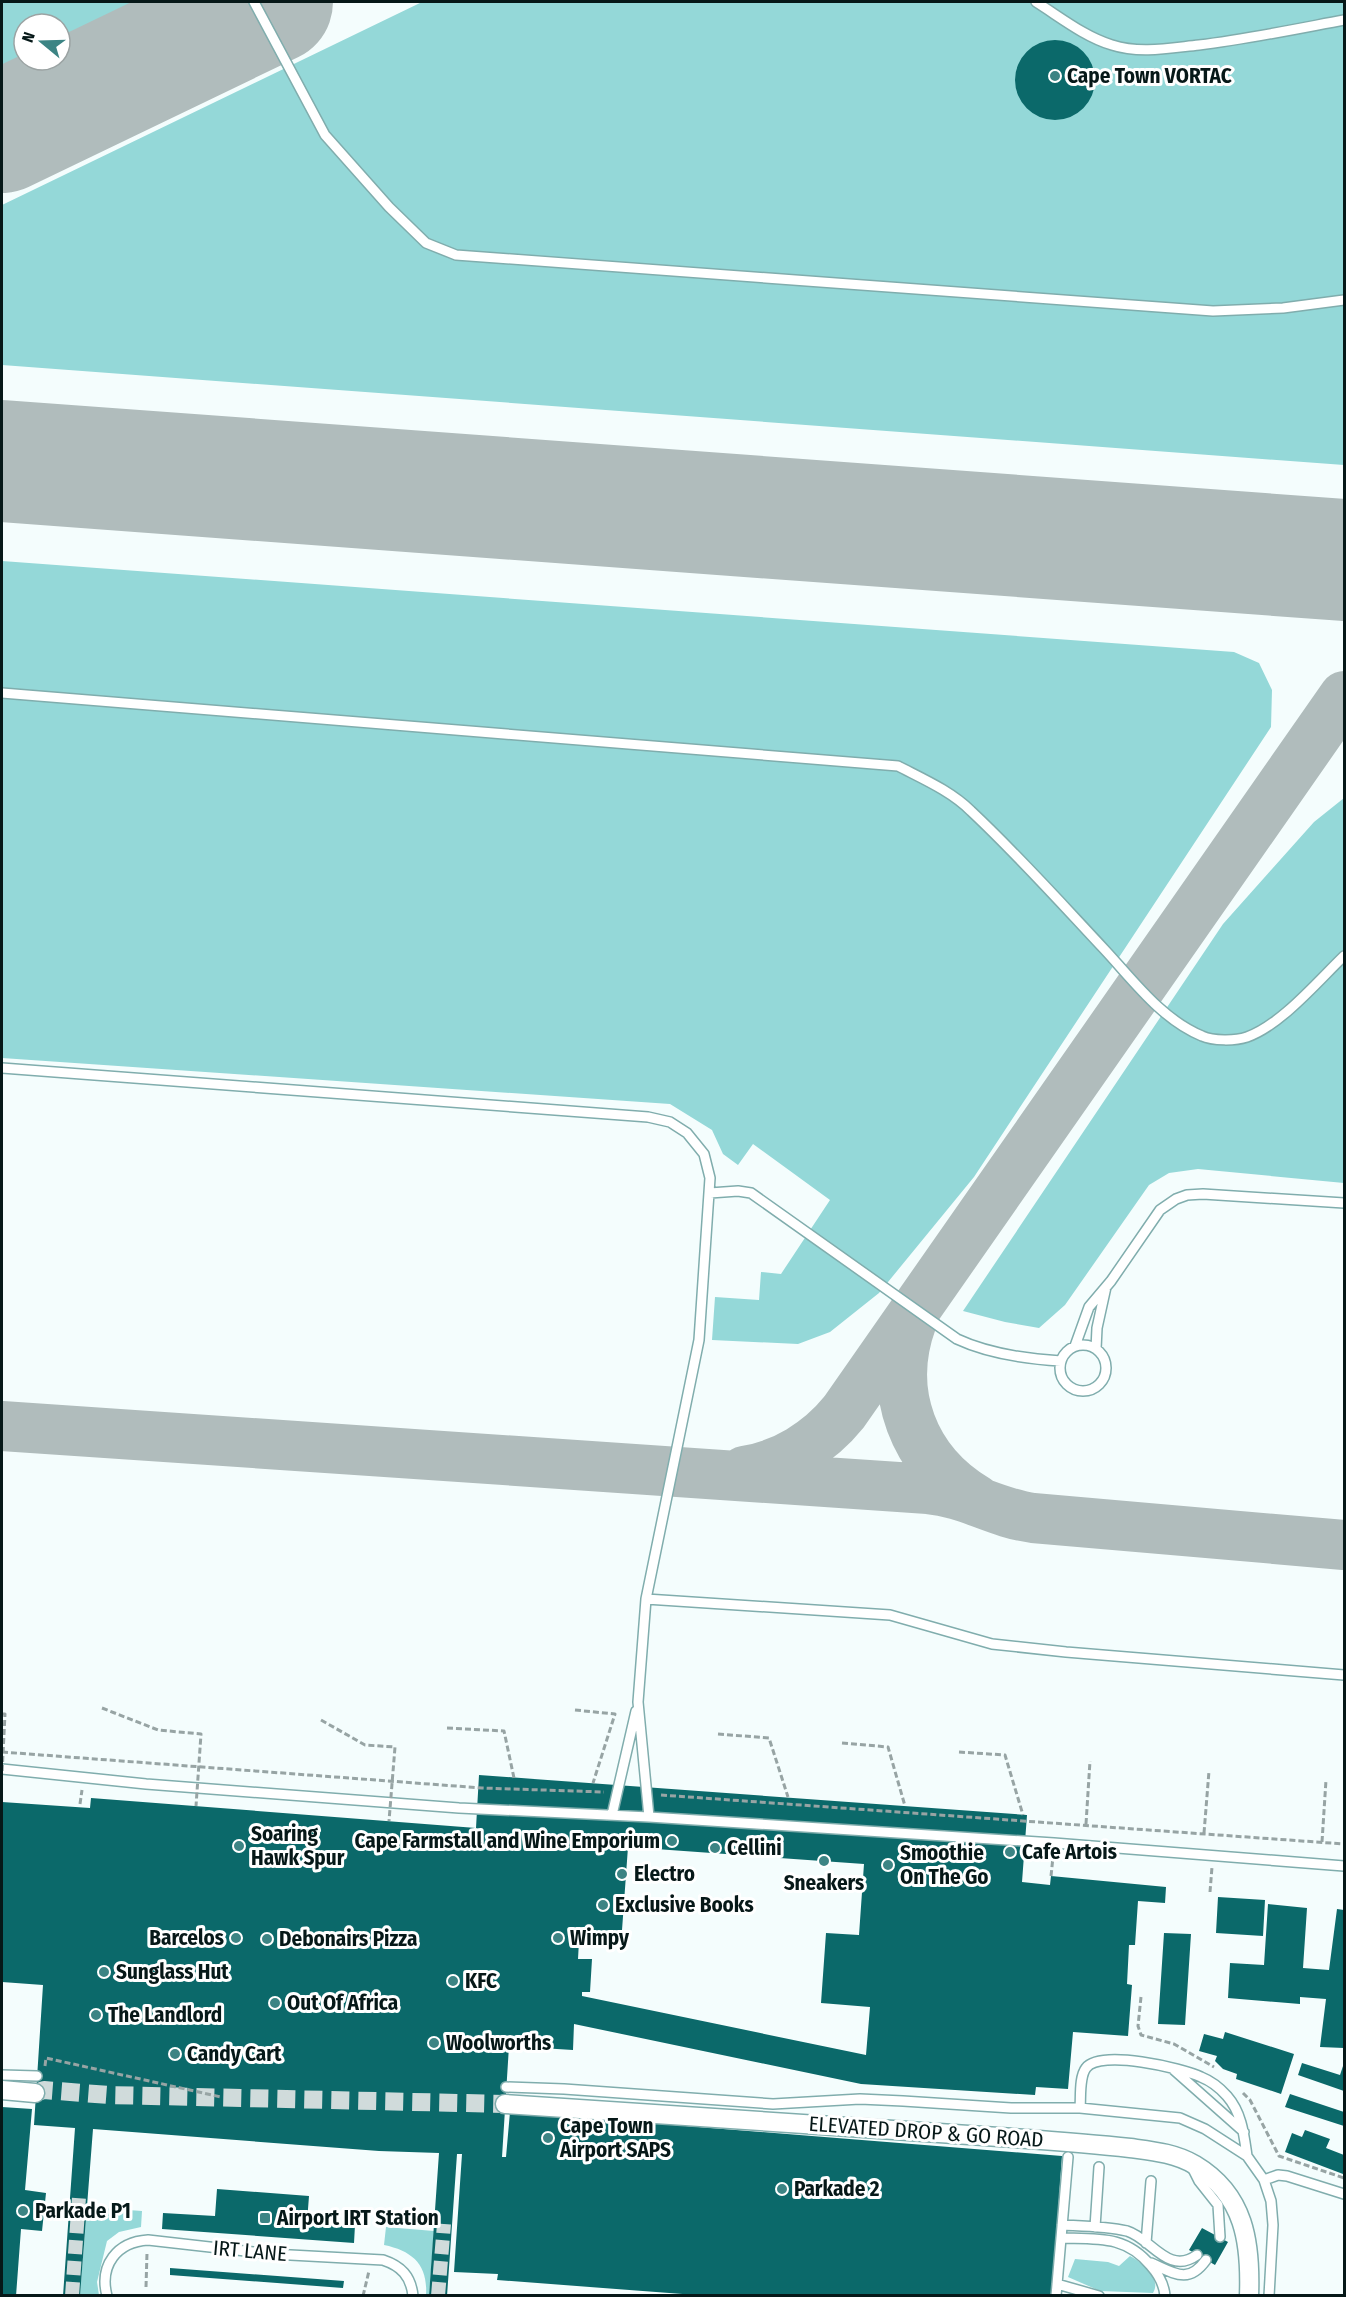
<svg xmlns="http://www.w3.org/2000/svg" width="1346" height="2297" font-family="'Fira Sans Condensed',sans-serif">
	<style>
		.green { fill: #94d8d8 }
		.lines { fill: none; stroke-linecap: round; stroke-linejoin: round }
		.taxiway { stroke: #b0bcbc; stroke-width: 50 }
		.runway { stroke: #b0bcbc; stroke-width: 122 }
		.building { fill: #0b696a; fill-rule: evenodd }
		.pedestrian-tunnel { stroke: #d0dbdb; stroke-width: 14; stroke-dasharray: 14 7; stroke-linecap: butt }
		.minor-tunnel { stroke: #d0dbdb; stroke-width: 18; stroke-dasharray: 18 9; stroke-linecap: butt }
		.service-casing { stroke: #80adad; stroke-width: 12 }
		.minor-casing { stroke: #80adad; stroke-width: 21 }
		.path { stroke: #97a4a4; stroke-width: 3; stroke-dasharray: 6 3; stroke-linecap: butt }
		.service { stroke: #fff; stroke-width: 9 }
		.minor { stroke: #fff; stroke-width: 18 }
		.path-bridge { stroke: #97a4a4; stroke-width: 3; stroke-dasharray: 6 3; stroke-linecap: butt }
		.poi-dot { fill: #3c8484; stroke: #fff; stroke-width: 2 }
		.labels { text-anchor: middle; stroke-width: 6; stroke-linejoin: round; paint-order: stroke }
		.poi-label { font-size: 21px; font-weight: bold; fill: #061818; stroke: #fff; text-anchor: start }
		.street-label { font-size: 21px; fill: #061818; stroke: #fff }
	</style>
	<rect width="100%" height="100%" fill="#f4fdfd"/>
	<path class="green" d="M2 2H137L60 39V24H24V56L2 67Z
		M422 2H1344V465L2 365V205Z
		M2 561 1234 652 1259 663 1272 690 1271 727 974 1177 879 1293 830 1332 798 1344 712 1340 715 1297 759 1300 761 1272 781 1274 830 1200 753 1144 738 1165 723 1154 712 1130 670 1104 2 1058Z
		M1344 798V1183L1198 1169 1169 1173 1149 1185 1065 1305 1039 1328 1005 1322 963 1311 1223 924 1314 822Z
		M87 2207 142 2211 141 2227 119 2232 107 2241 97 2282 99 2295H80Z
		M386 2227 434 2231 429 2295H426C428 2265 413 2251 384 2245Z
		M1130 2256C1142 2262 1162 2278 1153 2293L1100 2291 1068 2277 1075 2259 1108 2262 1119 2266Z"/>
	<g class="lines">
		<path class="taxiway" d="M1210 550C1255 555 1312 551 1344 587
			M912 1321C886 1392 913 1462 977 1500
			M2 1426 928 1489C968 1493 995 1513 1033 1518L1344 1545
			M744 1471C783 1465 819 1443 844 1412L1344 696"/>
		<path class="runway" d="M2 132 272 2
			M2 461 1344 560"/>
	</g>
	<path class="building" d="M1015 80a40 40 0 1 1 80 0a40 40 0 1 1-80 0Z
		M479 1775 1027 1815 1022 1882 1050 1885 1051 1876 1166 1887 1165 1903 1138 1901 1135 1945H1129L1127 1984 1132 1985 1128 2036 1073 2032 1068 2089 1036 2087 1035 2095 861 2084 574 2024 573 2050 509 2046 502 2157H506L510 2112 1062 2156 1052 2296H709L497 2280 498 2274 454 2272 462 2154H457L447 2296H429L439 2153 379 2151 93 2129 80 2296H63L75 2128 34 2125 43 1985 2 1982V1802L90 1808 91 1798 476 1828ZM628 1847 864 1864 859 1935 826 1933 821 2003 870 2007 866 2055 582 1996V1992H590L592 1959H578L579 1941 621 1944Z
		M1218 1897 1265 1900 1263 1936 1216 1933Z
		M1268 1904 1307 1908 1303 1968 1329 1970 1337 1909 1344 1910V2048L1320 2047 1326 1999 1300 1997V2004L1228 1998 1230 1963 1264 1965Z
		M1164 1933 1191 1934 1185 2025 1158 2024Z
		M1225 2032 1294 2054 1281 2094 1236 2079 1237 2074 1223 2069 1215 2061 1217 2056 1199 2051 1204 2034 1223 2039Z
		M1302 2063 1340 2075 1344 2063V2091L1298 2075Z
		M1290 2094 1344 2112V2126L1285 2107Z
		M2 2107 32 2109 25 2190 46 2193 42 2231 21 2229 16 2296H2Z
		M1305 2130 1330 2139 1326 2148 1344 2155 1343 2174 1285 2152 1292 2133 1302 2137Z
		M217 2189 309 2196 307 2222 355 2225 354 2243 162 2229 163 2213 215 2216Z
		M1202 2228 1228 2242 1215 2265 1189 2250Z
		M170 2268 344 2281 343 2288 170 2275Z"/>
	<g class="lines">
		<path class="pedestrian-tunnel" d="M72 2296 79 2197
			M438 2296 444 2224"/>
		<path class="minor-tunnel" d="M35 2093 44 2090 109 2095 505 2104"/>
		<g class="service-casing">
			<path id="service" d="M254 2 325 135 389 207 426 243 456 255 1213 311 1283 308 1344 300
				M1036 2C1060 17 1085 37 1112 45 1140 54 1170 48 1199 45 1248 39 1296 29 1344 20
				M2 693 898 766C923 779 951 791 971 811 1018 855 1060 902 1104 949 1133 980 1161 1019 1202 1036 1213 1041 1235 1041 1247 1037 1281 1025 1318 981 1344 956
				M2 1068 648 1117 670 1122 687 1133 704 1154 710 1178 699 1340 646 1599 638 1702 649 1817
				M710 1193 738 1191 751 1193 957 1339C989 1354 1027 1359 1061 1361
				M1060 1368a23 23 0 1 1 46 0a23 23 0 1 1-46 0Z
				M1075 1346 1089 1307 1111 1281 1160 1210 1176 1199 1187 1195 1203 1194 1344 1203
				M1096 1349 1097 1328 1106 1287
				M646 1599 890 1615 992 1644 1066 1652 1344 1675
				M2 1769 146 1784 459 1808 649 1817 1054 1843 1344 1866
				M612 1815 636 1711
				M1174 2070 1244 2132
				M2 2075 37 2076
				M506 2087 564 2089 773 2104 860 2099 903 2101 1011 2108H1080L1180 2118 1205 2129 1247 2156 1264 2180 1271 2201 1273 2225 1269 2296
				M1080 2108C1081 2097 1079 2077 1086 2068 1100 2049 1182 2068 1201 2077 1211 2081 1220 2088 1227 2096 1242 2113 1244 2135 1247 2156
				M1192 2167 1199 2181 1218 2205 1220 2237
				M1264 2180 1278 2175 1287 2176 1344 2194
				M1062 2225C1083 2226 1106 2226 1127 2231 1151 2238 1168 2276 1197 2255
				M1095 2227 1099 2167
				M1061 2238C1097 2239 1126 2235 1151 2266 1159 2275 1164 2284 1165 2296
				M1146 2243 1151 2181
				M1151 2263C1174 2273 1188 2285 1206 2260
				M1057 2284 1099 2296
				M107 2296C99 2265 117 2242 148 2240L272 2254 383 2260C401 2266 411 2276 413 2296
				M1056 2296 1068 2157"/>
		</g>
		<g class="minor-casing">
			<path id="minor" d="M2 2090 35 2093
				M505 2104C669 2115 834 2125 999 2137 1042 2140 1086 2143 1130 2148 1152 2151 1175 2153 1195 2165 1245 2195 1251 2243 1249 2296"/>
		</g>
		<path class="path" d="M575 1710 615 1714 593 1783
			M447 1728 504 1731 514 1778
			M718 1734 769 1738 788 1797
			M842 1743 888 1747 905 1806
			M2 1752 482 1788 604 1792
			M959 1752 1005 1755 1023 1815
			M661 1795 1344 1844
			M80 1804 82 1790
			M1086 1824 1090 1761
			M1204 1833 1209 1771
			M1322 1842 1326 1780
			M1051 1876 1053 1857
			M1210 1892 1212 1867
			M1141 1997 1138 2026 1141 2035 1174 2044 1214 2067
			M45 2066 46 2058 221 2097
			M1243 2093 1250 2100 1279 2156 1344 2178
			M146 2287 147 2253
			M363 2296 369 2271"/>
		<use href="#service" class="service"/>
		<use href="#minor" class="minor"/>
		<path class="path-bridge" d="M102 1708 158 1730 201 1734 196 1806
			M2 1714H5L2 1774
			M321 1720 365 1745 395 1747 389 1821"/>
	</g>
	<g class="poi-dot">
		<circle cx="1055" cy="76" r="6"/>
		<circle cx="672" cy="1841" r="6"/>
		<circle cx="239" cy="1846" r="6"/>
		<circle cx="715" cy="1848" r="6"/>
		<circle cx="1010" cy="1852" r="6"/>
		<circle cx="824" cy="1861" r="6"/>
		<circle cx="888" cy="1865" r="6"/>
		<circle cx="622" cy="1874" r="6"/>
		<circle cx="603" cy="1905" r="6"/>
		<circle cx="236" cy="1938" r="6"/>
		<circle cx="558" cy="1938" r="6"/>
		<circle cx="267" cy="1939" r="6"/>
		<circle cx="104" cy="1972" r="6"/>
		<circle cx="453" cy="1981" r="6"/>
		<circle cx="275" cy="2003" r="6"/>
		<circle cx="96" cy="2015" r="6"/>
		<circle cx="434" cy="2043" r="6"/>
		<circle cx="175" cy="2054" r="6"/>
		<circle cx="548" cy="2138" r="6"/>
		<circle cx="782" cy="2189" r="6"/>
		<circle cx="23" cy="2211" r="6"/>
		<rect x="259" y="2212" width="12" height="12" rx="3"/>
	</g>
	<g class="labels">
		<g class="poi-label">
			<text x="1067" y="83">Cape Town VORTAC</text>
			<text x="251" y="1841">Soaring<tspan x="251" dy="24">Hawk Spur</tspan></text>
			<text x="660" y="1848" text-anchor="end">Cape Farmstall and Wine Emporium</text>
			<text x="727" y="1855">Cellini</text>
			<text x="1022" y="1859">Cafe Artois</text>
			<text x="900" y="1860">Smoothie<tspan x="900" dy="24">On The Go</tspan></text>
			<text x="634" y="1881">Electro</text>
			<text x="824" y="1890" text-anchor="middle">Sneakers</text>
			<text x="615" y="1912">Exclusive Books</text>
			<text x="224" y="1945" text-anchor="end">Barcelos</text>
			<text x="570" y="1945">Wimpy</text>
			<text x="279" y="1946">Debonairs Pizza</text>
			<text x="116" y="1979">Sunglass Hut</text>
			<text x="465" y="1988">KFC</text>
			<text x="287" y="2010">Out Of Africa</text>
			<text x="108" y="2022">The Landlord</text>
			<text x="446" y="2050">Woolworths</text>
			<text x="187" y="2061">Candy Cart</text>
			<text x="560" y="2133">Cape Town<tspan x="560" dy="24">Airport SAPS</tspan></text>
			<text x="794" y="2196">Parkade 2</text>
			<text x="35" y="2218">Parkade P1</text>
			<text x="277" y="2225">Airport IRT Station</text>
		</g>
		<g class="street-label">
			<text transform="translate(926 2132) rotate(4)" y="7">ELEVATED DROP &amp; GO ROAD</text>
			<text transform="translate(250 2251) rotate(5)" y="7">IRT LANE</text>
		</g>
	</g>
	<rect width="1346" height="2297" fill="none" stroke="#061818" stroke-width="6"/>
	<g transform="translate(42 42) rotate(289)"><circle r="28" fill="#ffffff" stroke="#9ba3a3" stroke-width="1.5"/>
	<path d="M0-4.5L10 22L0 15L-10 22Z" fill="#3c8484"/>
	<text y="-9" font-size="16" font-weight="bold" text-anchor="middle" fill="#061818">N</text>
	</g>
</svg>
